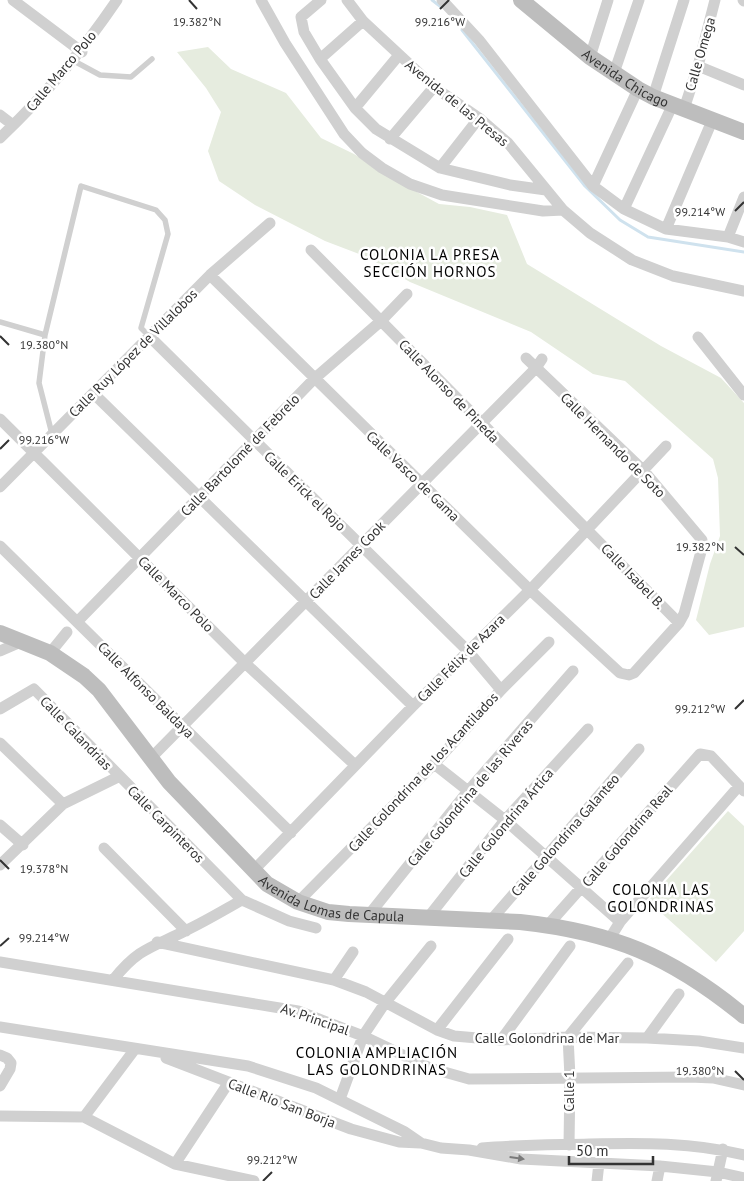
<svg xmlns="http://www.w3.org/2000/svg" width="744" height="1181" font-family="'PT Sans',sans-serif">
	<style>
		.green { fill: #e6ecdf }
		.lines { fill: none; stroke-linecap: round; stroke-linejoin: round }
		.stream { stroke: #cfe2ee; stroke-width: 3 }
		.lane { stroke: #d0d0d0; stroke-width: 5.5 }
		.street { stroke: #d0d0d0; stroke-width: 11 }
		.secondary { stroke: #bdbdbd; stroke-width: 16 }
		.oneway { fill: #7a7a7a }
		.ticks { fill: none; stroke: #333; stroke-width: 2 }
		.labels { text-anchor: middle; stroke-width: 5; stroke-linejoin: round; paint-order: stroke }
		.street-label { font-size: 14px; fill: #333; stroke: #fff }
		.neighbourhood-label { font-size: 15px; letter-spacing: 1px; fill: #000; stroke: #fff }
		.ticks-label { font-size: 12px; text-anchor: middle; fill: #333; stroke: #fff; stroke-width: 5; stroke-linejoin: round; paint-order: stroke }
	</style>
	<rect width="100%" height="100%" fill="#fff"/>
	<path class="green" d="M208 47 231 69 286 93 321 138 354 154 393 179 439 204 470 207 507 215 527 264 661 346 721 378 744 403V627L709 635 696 620 710 564 720 536 718 478 713 459 625 381 593 374 531 332 410 282 367 257 325 241 255 205 219 181 208 151 221 112 206 88 177 52Z
		M728 811 744 826V931L716 962 648 901Z"/>
	<g class="lines">
		<path class="stream" d="M432 0 441 7
			M462 30 585 186 620 220 648 237 744 252"/>
		<path class="lane" d="M74 61 100 75 131 77 152 59
			M0 322 45 335
			M52 434 39 383 45 335 81 186 156 210 165 220 168 234 141 328 149 336"/>
		<path class="street" d="M13 0 82 52
			M261 0 285 43 344 134 362 153 382 168 410 184 442 195 543 211 563 210
			M321 0 301 17 304 32 320 59 355 108 376 129 440 168 510 185 546 190
			M347 0 363 21 434 87 479 118 508 143 563 210 590 233 632 260 673 276 744 291
			M442 0 479 40 593 186 624 209 666 229 728 237 744 242
			M743 0 744 1
			M590 57 608 0
			M320 59 363 21
			M698 66 744 85
			M614 73 639 0
			M653 97 684 0
			M355 108 399 55
			M684 109 698 66 715 0
			M0 115 13 125
			M0 138C46 94 81 53 117 0
			M390 139 434 87
			M440 168 479 118
			M593 186 638 89
			M624 209 673 104
			M666 229 712 121
			M728 237 744 197
			M311 250 679 623
			M210 275 530 590 620 673 629 675 634 673 679 623 684 614 702 548V540L644 471 526 358
			M149 336 468 651 501 690
			M698 337 744 395
			M93 393 413 706
			M0 419 245 663 355 765
			M0 487 210 275 270 223
			M0 546 291 833
			M77 622 314 379 381 321 407 294
			M0 651 23 641
			M50 653 67 632
			M0 709 34 689 242 900 289 921 316 928
			M0 743 63 804
			M150 759 536 368 542 359
			M434 764 505 820 620 922
			M0 825 23 845
			M104 848 186 931
			M0 865 63 804 118 777
			M254 870 413 706 530 590 666 446
			M298 902 434 764 501 690 549 642
			M368 916 468 791 573 671
			M427 919 505 820 588 729
			M491 920 639 749
			M548 925 700 754 711 756 744 791
			M610 938 620 922 739 786
			M157 942 334 980 366 992 437 1030 454 1036 501 1040 568 1037 647 1038 699 1041 744 1048
			M0 962 298 1011 363 1036 430 1068 469 1079 690 1077 713 1078 744 1085
			M114 979C139 947 154 947 187 930 206 921 224 910 242 900
			M334 980 353 952
			M0 1027 248 1066 316 1088 405 1132 421 1143 441 1148 469 1150 521 1159 660 1166 718 1172 744 1178
			M437 1030 508 939
			M647 1038 679 994
			M501 1040 570 946
			M0 1055 7 1058 11 1063 10 1069 0 1086
			M166 1058 351 1129 399 1142 420 1143
			M340 1099 363 1036 385 1003 431 946
			M0 1116 84 1117 175 1164 254 1181
			M84 1117 135 1049
			M569 1145 570 1077 568 1037 628 963
			M482 1148C518 1145 553 1145 589 1144 642 1143 692 1142 744 1155
			M175 1164 229 1082
			M597 1181 599 1163
			M657 1181 660 1166
			M716 1181 723 1149"/>
		<g class="secondary">
			<path id="s1" d="M521 0 590 57 638 89 653 97 744 132"/>
			<path id="s2" d="M0 633 50 653 84 676 99 690 169 782 267 884 298 902 328 912 349 914 520 922C613 932 671 956 744 1016"/>
		</g>
	</g>
	<defs><path id="oneway-solid" d="M-6-.8H1V-3.2L6.5 0L1 3.2V.8H-6Z" transform="scale(1.25)"/></defs>
	<use class="oneway" href="#oneway-solid" transform="translate(517 1158) rotate(8)"/>
	<path class="ticks" d="M189 0 197 9M440 9 449 0M735 211 744 202M0 336 9 345M0 449 9 440M735 547 744 555M735 709 744 700M0 860 9 869M0 946 9 938M735 1071 744 1080M263 1181 272 1172"/>
	<g class="labels">
		<g class="street-label">
			<text transform="translate(700 54) rotate(-74)" y="5">Calle Omega</text>
			<text transform="translate(61 71) rotate(-50)" y="5">Calle Marco Polo</text>
			<text dy="5" stroke="none"><textPath href="#s1" startOffset="131">Avenida Chicago</textPath></text>
			<text transform="translate(457 103) rotate(39)" y="5">Avenida de las Presas</text>
			<text transform="translate(133 353) rotate(-45)" y="5">Calle Ruy López de Villalobos</text>
			<text transform="translate(449 391) rotate(46)" y="5">Calle Alonso de Pineda</text>
			<text transform="translate(613 445) rotate(45)" y="5">Calle Hernando de Soto</text>
			<text transform="translate(240 455) rotate(-46)" y="5">Calle Bartolomé de Febrelo</text>
			<text transform="translate(413 476) rotate(44)" y="5">Calle Vasco de Gama</text>
			<text transform="translate(305 491) rotate(44)" y="5">Calle Erick el Rojo</text>
			<text transform="translate(347 560) rotate(-46)" y="5">Calle James Cook</text>
			<text transform="translate(633 576) rotate(46)" y="5">Calle Isabel B.</text>
			<text transform="translate(176 594) rotate(45)" y="5">Calle Marco Polo</text>
			<text transform="translate(461 658) rotate(-45)" y="5">Calle Félix de Azara</text>
			<text transform="translate(146 690) rotate(45)" y="5">Calle Alfonso Baldaya</text>
			<text transform="translate(76 733) rotate(46)" y="5">Calle Calandrias</text>
			<text transform="translate(423 772) rotate(-47)" y="5">Calle Golondrina de los Acantilados</text>
			<text transform="translate(470 793) rotate(-50)" y="5">Calle Golondrina de las Riveras</text>
			<text transform="translate(506 823) rotate(-50)" y="5">Calle Golondrina Ártica</text>
			<text transform="translate(166 824) rotate(45)" y="5">Calle Carpinteros</text>
			<text transform="translate(565 835) rotate(-49)" y="5">Calle Golondrina Galanteo</text>
			<text transform="translate(627 836) rotate(-49)" y="5">Calle Golondrina Real</text>
			<text dy="5" stroke="none"><textPath href="#s2" startOffset="440">Avenida Lomas de Capula</textPath></text>
			<text transform="translate(315 1019) rotate(19)" y="5">Av. Principal</text>
			<text x="547" y="1043">Calle Golondrina de Mar</text>
			<text transform="translate(569 1091) rotate(-90)" y="5">Calle 1</text>
			<text transform="translate(282 1103) rotate(21)" y="5">Calle Río San Borja</text>
		</g>
		<g class="neighbourhood-label">
			<text x="430" y="260">COLONIA LA PRESA<tspan x="430" dy="17">SECCIÓN HORNOS</tspan></text>
			<text x="661" y="895">COLONIA LAS<tspan x="661" dy="17">GOLONDRINAS</tspan></text>
			<text x="377" y="1058">COLONIA AMPLIACIÓN<tspan x="377" dy="17">LAS GOLONDRINAS</tspan></text>
		</g>
	</g>
	<g class="ticks-label">
		<text x="197" y="26">19.382°N</text>
		<text x="440" y="26">99.216°W</text>
		<text x="700" y="216">99.214°W</text>
		<text x="44" y="349">19.380°N</text>
		<text x="44" y="444">99.216°W</text>
		<text x="700" y="551">19.382°N</text>
		<text x="700" y="713">99.212°W</text>
		<text x="44" y="873">19.378°N</text>
		<text x="44" y="942">99.214°W</text>
		<text x="700" y="1075">19.380°N</text>
		<text x="272" y="1164">99.212°W</text>
	</g>
	<path d="M569 1156v8h84v-8" fill="none" stroke="#333333" stroke-width="2.5"/>
	<text x="576" y="1156" font-size="15" fill="#333333" stroke="#ffffff" stroke-width="4" paint-order="stroke">50 m</text>
</svg>
